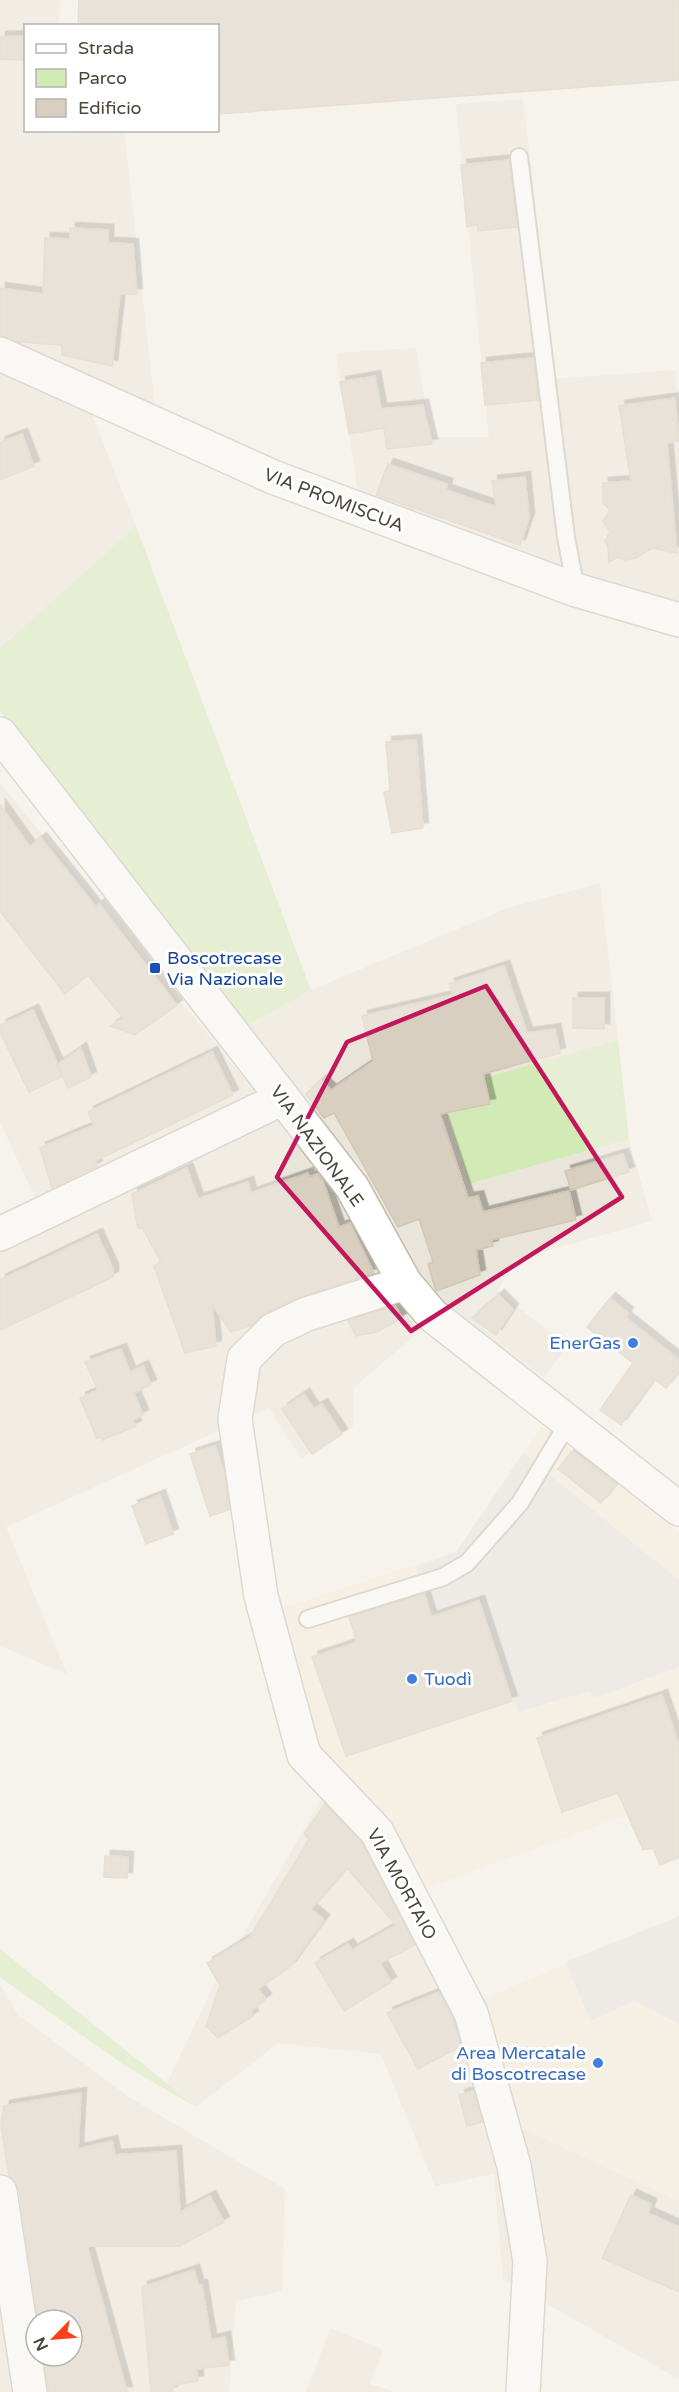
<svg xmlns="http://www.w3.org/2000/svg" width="679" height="2392" font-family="'Varela Round',sans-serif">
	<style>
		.residential { fill: #eae5da; fill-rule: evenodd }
		.commercial { fill: #f7ead8 }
		.green { fill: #d2eab5 }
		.parking { fill: #e5e3e0 }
		.building { fill: #d8cfc1; stroke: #d3c7b4; stroke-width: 1.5; filter: url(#shadow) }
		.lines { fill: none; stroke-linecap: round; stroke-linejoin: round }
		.service-casing { stroke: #c2bbae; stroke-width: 20 }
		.minor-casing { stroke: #c2bbae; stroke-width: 36 }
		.tertiary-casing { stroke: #c2bbae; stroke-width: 36 }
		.service { stroke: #fff; stroke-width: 16 }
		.minor { stroke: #fff; stroke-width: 33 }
		.tertiary { stroke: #fff; stroke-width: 33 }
		.marked { fill: none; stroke: #c2185b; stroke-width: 4.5; stroke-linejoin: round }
		.transit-dot { fill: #1a4fb4; stroke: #fff; stroke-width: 2 }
		.shop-dot { fill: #3f7fe0; stroke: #fff; stroke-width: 2 }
		.labels { text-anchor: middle; stroke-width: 6; stroke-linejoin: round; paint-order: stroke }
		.street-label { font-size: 18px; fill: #4b4439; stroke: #fff }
		.transit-label { font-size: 18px; fill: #164399; stroke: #fff; text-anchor: start }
		.shop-label { font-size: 18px; fill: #366cbe; stroke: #fff; text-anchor: end }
	</style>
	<defs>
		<filter id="shadow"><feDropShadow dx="5.5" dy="-5.5" stdDeviation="0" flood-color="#0004"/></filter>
	</defs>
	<rect width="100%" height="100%" fill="#f6f3ec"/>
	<path class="residential" d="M0 0H60L58 25 26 26V130L52 131V134L124 131 155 408 90 409 136 526 0 648Z
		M523 99 555 379 675 370 679 411V607L554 569 359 498 336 353 416 348 431 437H489L456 104Z
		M0 783 282 1124 350 1214 418 1333 354 1387 353 1427 301 1458 269 1408 6 1527 67 1674 0 1646V1219L37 1202 0 1122Z
		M600 883 618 1040 441 1090 469 1184 629 1139 652 1221 517 1259 497 1291 568 1346 544 1377 432 1296 410 1266 363 1170 244 1028 311 990 508 908Z
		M334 1777 476 2002 521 2128 679 2201V2379L503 2279 494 2174 435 2186 381 2054 278 2043 196 2107 167 2083 213 1987Z
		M0 1985 18 2015 132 2099 285 2189 282 2291 236 2301 229 2392H0ZM36 2320H72V2356H36Z
		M331 2328 383 2350 370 2384 395 2392H306Z"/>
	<path class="commercial" d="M542 1426 679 1533V1859L668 1865 646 1808 421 1890 311 1751 274 1611 457 1551Z
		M679 1916V2201L521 2128 476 2002Z"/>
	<path class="green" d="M136 526 311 990 244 1028 0 711V648Z
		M618 1040 629 1139 469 1184 441 1090Z
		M0 1949 196 2107 124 2065 0 1977Z"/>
	<path class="parking" d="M523 1453 679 1580V1667L594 1698 590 1691 518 1712 479 1598 434 1614 416 1567 457 1551Z
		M679 1916V2024L634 2001 591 2021 565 1962Z"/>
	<path class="building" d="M79 0H679V80L218 114V26H78Z
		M26 36V60L0 59V37Z
		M509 160 517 227 478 231V224L467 227 461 165Z
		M70 228 108 230V243L133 244 137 294H120L112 366 62 355V345L19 342 0 336V288L43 294 45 238 70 239Z
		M533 358 538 400 485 405 481 363Z
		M375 376 381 409 423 405 432 444 387 449 384 428 349 434 340 382Z
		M675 398 679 441 667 443 677 553 652 548 636 558 624 560 618 557 609 562 608 546 605 541 610 532 603 521 610 510 603 503V483L631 481 619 406Z
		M22 434 34 466 0 480V442Z
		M388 464 447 484 446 490 496 507 492 481 525 477 529 518 520 545 376 495Z
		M416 740 423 828 392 833 384 792 390 791 386 742Z
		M0 805 30 847 41 838 96 907 99 904 177 1005 135 1035 111 1026 123 1018 88 975 65 994 0 911Z
		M504 966 527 1033 555 1029 560 1053 483 1074 490 1104 440 1114 468 1198 478 1196 483 1212 569 1191 576 1220 491 1240 493 1246 476 1250 480 1275 436 1291 428 1264 433 1262 419 1219 398 1227 334 1113 324 1118 306 1094 321 1080 331 1090 373 1061 362 1016 453 995 449 984Z
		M573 998H604V1029L573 1028Z
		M33 1010 63 1076 29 1092 1 1034V1025Z
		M81 1048 91 1077 68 1088 57 1065Z
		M212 1052 233 1095 95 1161 97 1166 52 1188 40 1148 94 1125 88 1112Z
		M623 1154 629 1172 571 1190 565 1171Z
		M187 1168 198 1199 248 1182 251 1193 308 1173 309 1177 318 1174 323 1181 339 1227 350 1223 374 1273 299 1297 265 1313 251 1325 231 1332 212 1304 216 1346 185 1353 154 1266 161 1262 142 1227 138 1229 132 1194Z
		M97 1234 113 1269V1277L0 1330V1280Z
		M499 1295 513 1309 496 1335 472 1318Z
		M610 1298 628 1313 625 1317 679 1360V1371L666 1388 654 1379 621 1425 600 1410 633 1363 587 1327Z
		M395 1306 402 1318 377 1332 356 1336 348 1321Z
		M121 1349 130 1372 143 1366 151 1385 134 1393 143 1415 133 1420 136 1426 102 1440 101 1437 97 1439 80 1398 98 1390 85 1362Z
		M304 1394 314 1409 322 1404 342 1434 312 1454 282 1409Z
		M215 1446 224 1473 229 1510 210 1516 190 1454Z
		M572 1451 616 1484 601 1503 558 1469Z
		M160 1495 173 1534 146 1544 132 1506Z
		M424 1594 431 1617 479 1601 512 1701 346 1756 312 1657 357 1642 349 1617Z
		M662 1695 679 1745V1857L660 1865 653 1848 643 1850 618 1793 562 1812 537 1738Z
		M325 1804 362 1843 415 1945 380 1963 391 1982 344 2011 315 1963 348 1944 352 1950 396 1925 347 1868 311 1909 324 1920 290 1967 258 1989 266 1999 251 2011 253 2016 218 2038 206 2026 220 1986 207 1963 250 1937 309 1839 304 1834Z
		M105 1856 128 1857 127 1878 104 1877Z
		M439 1992 453 2020 461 2046 418 2069 387 2013Z
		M474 2091 482 2122 467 2126 459 2095Z
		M81 2093 78 2149 112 2141 115 2155 176 2151 180 2212 210 2196 224 2222 180 2246H87L127 2392H49L44 2356H72V2320H38L19 2189 9 2176 1 2125 4 2106Z
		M631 2195 651 2204 648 2213 679 2227V2292L602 2258Z
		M194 2270 198 2285H202L211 2340 225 2337 229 2365 197 2369 198 2381 174 2385 172 2392H151L142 2287Z"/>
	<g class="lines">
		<g class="service-casing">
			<path id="service" d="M519 157 566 537 576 590
				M308 1619 443 1577 467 1563 520 1503 568 1423"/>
		</g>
		<g class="minor-casing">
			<path id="minor" d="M0 354 273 477 576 590 679 620
				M405 1283 307 1314 273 1330 244 1359 235 1419 261 1596 304 1755 377 1832 471 2013 514 2166 530 2261 523 2392
				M0 2192 30 2392"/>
		</g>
		<g class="tertiary-casing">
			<path id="tertiary" d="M0 734 352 1187 405 1283 432 1315 679 1509
				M0 1234 283 1098"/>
		</g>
		<use href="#service" class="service"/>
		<use href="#minor" class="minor"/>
		<use href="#tertiary" class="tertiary"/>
	</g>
	<path d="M0 0H679V2392H0ZM486 986 622 1197 411 1331 277 1177 347 1042Z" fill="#f6f3ec" fill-opacity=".55" fill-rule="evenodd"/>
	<path class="marked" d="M486 986 622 1197 411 1331 277 1177 347 1042Z"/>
	<rect class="transit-dot" x="149" y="962" width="12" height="12" rx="3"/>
	<g class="shop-dot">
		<circle cx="633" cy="1343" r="6"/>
		<circle cx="412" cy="1679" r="6"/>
		<circle cx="598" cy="2063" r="6"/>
	</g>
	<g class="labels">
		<g class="street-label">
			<text transform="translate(334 500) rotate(21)" y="6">VIA PROMISCUA</text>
			<text transform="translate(317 1146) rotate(54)" y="6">VIA NAZIONALE</text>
			<text transform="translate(402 1884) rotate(61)" y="6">VIA MORTAIO</text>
		</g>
		<g class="transit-label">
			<text x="167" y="964">Boscotrecase<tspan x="167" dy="21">Via Nazionale</tspan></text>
		</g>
		<g class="shop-label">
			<text x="621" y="1349">EnerGas</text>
			<text x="424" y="1685" text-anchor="start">Tuodì</text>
			<text x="586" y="2059">Area Mercatale<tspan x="586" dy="21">di Boscotrecase</tspan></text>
		</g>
	</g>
	<rect x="24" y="24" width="195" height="108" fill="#ffffff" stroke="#b7b4b0" stroke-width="1.5"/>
	<rect x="36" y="44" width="30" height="9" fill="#ffffff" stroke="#b7b4b0" stroke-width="1.5"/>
	<text x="78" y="54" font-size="18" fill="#4b4439">Strada</text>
	<rect x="36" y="69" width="30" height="18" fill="#d2eab5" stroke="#b7b4b0" stroke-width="1.5"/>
	<text x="78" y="84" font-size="18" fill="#4b4439">Parco</text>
	<rect x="36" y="99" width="30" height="18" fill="#d8cfc1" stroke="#b7b4b0" stroke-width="1.5"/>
	<text x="78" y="114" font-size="18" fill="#4b4439">Edificio</text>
	<g transform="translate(54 2338) rotate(245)"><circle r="28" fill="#ffffff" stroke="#b7b4b0" stroke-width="1.5"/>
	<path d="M0-4.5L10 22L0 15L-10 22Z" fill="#fc3f1d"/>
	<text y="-9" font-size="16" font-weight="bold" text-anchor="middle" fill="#4b4439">N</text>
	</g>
</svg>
